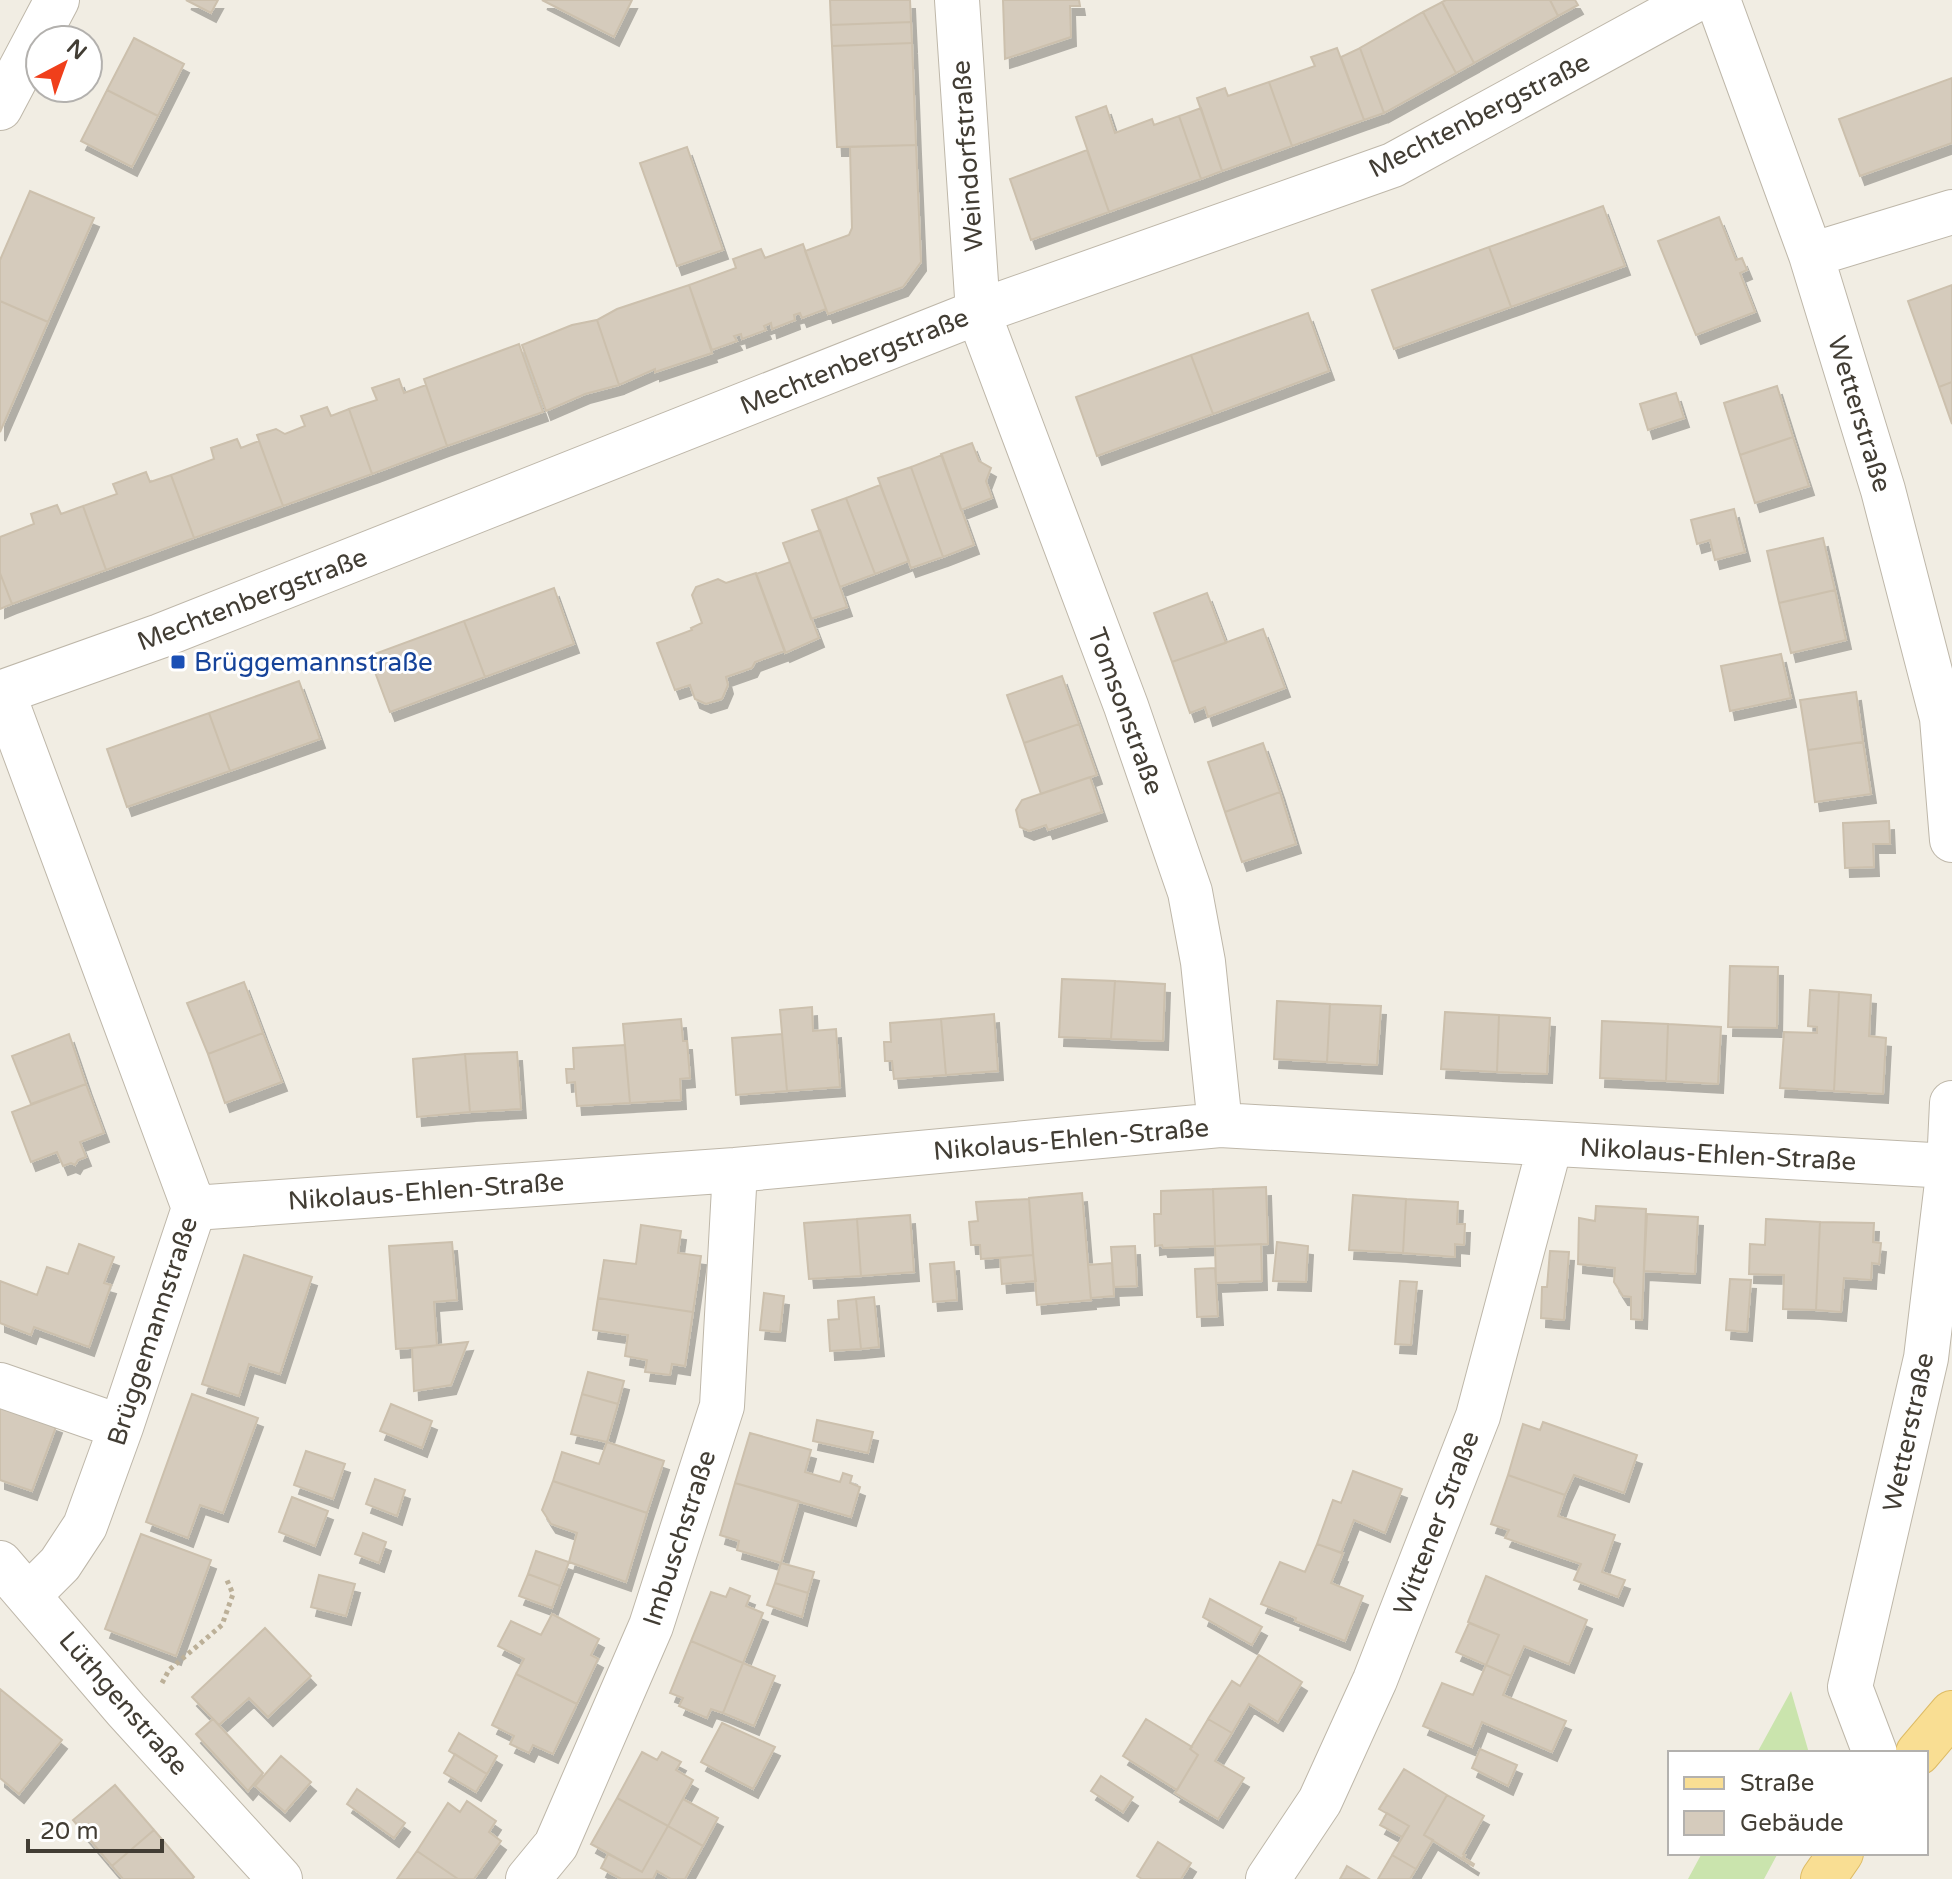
<svg xmlns="http://www.w3.org/2000/svg" width="1952" height="1879" font-family="'Varela Round',sans-serif">
	<style>
		.green { fill: #cae4ad }
		.building { fill: #d5cbbc; stroke: #ccc0ad; stroke-width: 2; filter: url(#shadow) }
		.lines { fill: none; stroke-linecap: round; stroke-linejoin: round }
		.minor-casing { stroke: #beb7a9; stroke-width: 46 }
		.major-casing { stroke: #ddbb65; stroke-width: 46 }
		.path { stroke: #bcb098; stroke-width: 5; stroke-dasharray: 4 4; stroke-linecap: butt }
		.minor { stroke: #fff; stroke-width: 44 }
		.major { stroke: #f9de93; stroke-width: 44 }
		.transit-dot { fill: #1a4fb4; stroke: #fff; stroke-width: 3 }
		.labels { text-anchor: middle; stroke-width: 6; stroke-linejoin: round; paint-order: stroke }
		.street-label { font-size: 26px; fill: #423d34; stroke: #fff }
		.transit-label { font-size: 26px; fill: #164399; stroke: #fff; text-anchor: start }
	</style>
	<defs>
		<filter id="shadow"><feDropShadow dx="5" dy="9" stdDeviation="0" flood-color="#0004"/></filter>
	</defs>
	<rect width="100%" height="100%" fill="#f1ede3"/>
	<path class="green" d="M1791 1691 1809 1753H1757Z
		M1702 1853H1778L1764 1879H1688Z"/>
	<path class="building" d="M186 0H218L211 13Z
		M542 0H632L614 37Z
		M830 0H910L911 22 831 25Z
		M1003 0H1079L1080 6H1070L1071 37 1005 59Z
		M1446 0H1550L1558 16 1474 63 1442 2Z
		M1550 0H1575L1578 5 1558 16Z
		M1442 2 1474 63 1456 73 1423 12Z
		M1423 12 1456 73 1384 113 1360 48Z
		M911 22 912 43 832 46 831 25Z
		M134 38 184 64 158 116 107 90Z
		M912 43 916 145 837 147 832 46Z
		M1337 48 1364 120 1292 146 1269 82 1315 66 1311 57Z
		M1360 48 1384 113 1364 120 1341 57Z
		M1952 78V143L1860 176 1839 119Z
		M1269 82 1292 146 1222 171 1197 98 1225 88 1228 96Z
		M107 90 158 116 132 167 81 141Z
		M1106 106 1115 133 1152 119 1154 125 1179 116 1201 179 1109 212 1076 117Z
		M1201 108 1222 171 1201 179 1179 116Z
		M916 145 921 262 903 287 828 314 805 251 849 235 852 228 850 147Z
		M687 147 723 250 677 266 640 163Z
		M1087 150 1109 212 1031 240 1010 179Z
		M30 191 94 218 48 322 0 301V260Z
		M1603 206 1625 266 1511 307 1489 247Z
		M1719 217 1736 260 1742 258 1747 270 1740 273 1755 312 1696 335 1658 241Z
		M803 244 826 309 802 318 800 313 794 315 795 320 772 329 771 323 764 326 766 330 742 339 741 334 734 336 737 341 712 350 689 285 736 268 733 259 761 249 765 258Z
		M1489 247 1511 307 1394 349 1372 290Z
		M689 285 712 353 655 372V369L619 385 597 320 617 309Z
		M1952 285V382L1939 387 1908 301Z
		M0 301 48 322 0 432Z
		M1308 313 1329 371 1213 414 1191 355Z
		M597 320 619 385 585 394 546 411 522 345 572 325Z
		M519 344 543 412 447 446 424 379Z
		M1191 355 1213 414 1097 456 1076 397Z
		M399 379 404 393 426 385 447 446 372 474 349 409 377 400 372 388Z
		M1952 382V424L1939 387Z
		M1777 386 1793 437 1740 455 1724 403Z
		M1676 393 1684 418 1648 430 1640 404Z
		M327 407 331 416 349 409 372 474 283 506 257 435 276 429 285 434 305 426 301 416Z
		M1793 437 1809 486 1755 503 1740 455Z
		M237 439 241 448 259 441 283 506 194 538 171 475 214 459 211 448Z
		M972 443 979 461 991 468 986 481 992 498 961 510 941 454Z
		M942 455 974 545 943 557 911 467Z
		M911 467 943 557 911 568 878 478Z
		M146 472 150 482 171 475 194 538 106 570 83 506 117 494 113 484Z
		M880 485 909 561 875 574 846 498Z
		M846 498 875 574 840 587 812 510Z
		M57 505 61 514 83 506 106 570 12 604 0 573V537L34 524 31 514Z
		M1734 509 1745 552 1715 560 1710 540 1697 544 1691 520Z
		M820 530 847 607 811 619 783 543Z
		M1823 538 1835 590 1779 603 1767 551Z
		M790 562 819 638 785 653 756 574Z
		M0 573 12 604 0 609Z
		M756 573 785 651 755 662 752 668 726 677 728 685 722 699 706 704 695 699 690 685 675 690 657 643 692 630 691 628 702 623 692 595 696 587 718 579 726 583Z
		M554 588 574 644 485 677 464 621Z
		M1835 590 1846 640 1791 653 1779 603Z
		M1207 593 1226 643 1172 662 1154 613Z
		M464 621 485 677 390 712 369 656Z
		M1263 629 1285 688 1208 717 1205 707 1190 713 1172 662Z
		M1781 654 1791 698 1730 711 1721 666Z
		M1062 676 1079 724 1024 743 1007 695Z
		M299 681 320 739 230 771 209 713Z
		M1856 692 1863 742 1808 750 1800 700Z
		M209 713 230 771 127 807 107 749Z
		M1079 724 1097 775 1041 794 1024 743Z
		M1863 742 1871 794 1815 802 1808 750Z
		M1263 743 1280 792 1225 812 1208 762Z
		M1090 777 1102 812 1048 830 1046 825 1029 831 1020 827 1016 810 1022 800Z
		M1280 792 1296 844 1242 862 1225 812Z
		M1889 821 1890 844H1873L1874 867 1845 868 1843 823Z
		M1730 966 1778 967 1777 1028 1728 1027Z
		M1062 979 1115 981 1111 1039 1059 1037Z
		M1115 981 1165 984 1163 1041 1111 1039Z
		M244 982 263 1033 208 1054 187 1003Z
		M1810 990 1839 992 1834 1091 1780 1088 1784 1032 1817 1033V1027L1808 1026Z
		M1839 992 1871 995 1869 1036 1886 1038 1883 1094 1834 1091Z
		M1277 1001 1330 1004 1327 1062 1274 1059Z
		M1330 1004 1381 1006 1377 1065 1327 1062Z
		M812 1007 813 1031 836 1029 840 1087 787 1091 780 1010Z
		M1445 1012 1499 1015 1497 1072 1441 1069Z
		M994 1014 998 1071 946 1075 941 1019Z
		M1499 1015 1550 1018 1547 1074 1497 1072Z
		M681 1019 683 1041H687L690 1078 680 1079 681 1100 630 1103 623 1024Z
		M941 1019 946 1075 894 1079 892 1061H885L884 1042H891L890 1023Z
		M1602 1021 1668 1024 1666 1081 1600 1078Z
		M1668 1024 1721 1027 1718 1084 1666 1081Z
		M263 1033 282 1082 225 1103 208 1054Z
		M69 1034 86 1084 31 1104 12 1056Z
		M782 1034 787 1091 736 1095 732 1038Z
		M625 1045 630 1103 577 1106 575 1082 567 1083 566 1069H574L573 1048Z
		M517 1052 521 1109 470 1112 465 1054Z
		M465 1054 470 1112 417 1117 413 1059Z
		M86 1084 104 1133 80 1142 86 1157 78 1160 75 1165 71 1163 63 1166 57 1152 31 1162 12 1112Z
		M1266 1187 1268 1244 1215 1246 1213 1189Z
		M1213 1189 1215 1246 1163 1248 1162 1245 1155 1246 1154 1214H1161V1191Z
		M1082 1193 1091 1300 1037 1305 1029 1198Z
		M1353 1195 1406 1199 1403 1253 1349 1250Z
		M1029 1199 1033 1255 981 1259 980 1245H971L969 1222 978 1221 976 1202Z
		M1406 1199 1458 1202 1457 1224H1465L1464 1245 1455 1244V1257L1403 1253Z
		M1596 1206 1646 1209 1642 1320 1631 1319V1297L1623 1296 1614 1282 1615 1268 1578 1264 1579 1218 1595 1221Z
		M1647 1214 1698 1217 1695 1274 1644 1271Z
		M910 1215 914 1272 861 1276 857 1219Z
		M857 1219 861 1276 809 1279 804 1223Z
		M1766 1219 1820 1222 1816 1310 1783 1309 1784 1275 1749 1274 1750 1244 1765 1245Z
		M1820 1222 1874 1223 1873 1242 1881 1243 1879 1264 1872 1263 1871 1280 1844 1278 1841 1312 1816 1310Z
		M641 1225 681 1231 678 1253 701 1256 693 1312 598 1298 604 1260 636 1264Z
		M452 1242 457 1300 434 1302 437 1346 396 1349 389 1246Z
		M1277 1242 1308 1246 1306 1282 1273 1281Z
		M79 1244 114 1257 104 1283 111 1285 89 1347 34 1327 31 1335 0 1323V1281L37 1295 47 1267 68 1274Z
		M1261 1244 1262 1281 1216 1283 1215 1246Z
		M1135 1246 1137 1286 1114 1287 1111 1247Z
		M1550 1251 1569 1252 1564 1320 1541 1318 1542 1287H1547Z
		M244 1255 312 1277 280 1374 249 1364 239 1396 202 1384Z
		M1033 1255 1036 1281 1002 1284 1000 1258Z
		M954 1262 957 1300 933 1302 930 1264Z
		M1112 1263 1114 1296 1091 1298 1088 1265Z
		M1215 1268 1218 1316 1197 1317 1195 1269Z
		M1730 1279 1751 1280 1747 1332 1726 1330Z
		M1400 1281 1417 1282 1411 1345 1395 1344Z
		M764 1293 784 1296 780 1332 760 1330Z
		M874 1297 879 1347 861 1349 856 1299Z
		M598 1298 693 1312 685 1366 672 1364 670 1375 645 1372 647 1360 625 1356 628 1335 593 1330Z
		M856 1299 861 1349 830 1351 828 1320 839 1319 838 1301Z
		M468 1342 451 1385 414 1391 412 1348Z
		M588 1372 624 1381 618 1404 582 1394Z
		M192 1394 258 1418 223 1513 200 1505 188 1538 146 1522Z
		M582 1394 618 1404 607 1442 571 1434Z
		M0 1404 57 1424 32 1491 0 1480Z
		M391 1404 432 1421 422 1448 380 1431Z
		M817 1420 873 1432 868 1453 813 1441Z
		M1543 1422 1637 1455 1624 1493 1574 1475 1565 1495 1508 1475 1523 1424 1540 1430Z
		M750 1433 811 1450 805 1472 840 1482 843 1473 852 1476 850 1483 860 1487 851 1517 735 1483Z
		M607 1442 664 1461 647 1513 553 1481 562 1452 599 1464Z
		M306 1451 345 1464 333 1499 294 1485Z
		M1353 1471 1402 1489 1385 1533 1354 1520 1341 1553 1317 1544 1333 1500 1341 1503Z
		M1508 1475 1565 1495 1558 1516 1615 1535 1602 1572 1625 1580 1618 1597 1574 1580 1581 1564 1505 1538 1509 1530 1491 1524Z
		M375 1479 405 1490 397 1516 366 1504Z
		M553 1481 647 1513 626 1582 569 1562 577 1533 551 1524 542 1510Z
		M735 1483 799 1501 781 1563 737 1550 739 1541 720 1535Z
		M292 1497 328 1511 315 1546 279 1532Z
		M363 1533 386 1542 379 1563 355 1554Z
		M141 1534 211 1560 176 1656 105 1629Z
		M1317 1544 1343 1553 1331 1583 1363 1596 1345 1641 1295 1621 1296 1618 1261 1604 1280 1562 1305 1572Z
		M536 1551 569 1562 560 1586 528 1574Z
		M781 1563 814 1572 808 1593 775 1583Z
		M528 1574 560 1586 552 1608 519 1596Z
		M319 1575 355 1584 346 1616 311 1607Z
		M1486 1576 1587 1620 1569 1664 1524 1646 1511 1676 1486 1665 1499 1635 1468 1622Z
		M775 1583 808 1593 802 1617 767 1605Z
		M730 1588 750 1596 746 1606 763 1613 743 1663 691 1641 711 1592 726 1597Z
		M1210 1599 1262 1627 1252 1645 1203 1617Z
		M552 1614 599 1639 591 1655 598 1659 577 1704 516 1674 524 1659 498 1646 511 1621 541 1635Z
		M1469 1623 1499 1635 1486 1665 1456 1652Z
		M265 1628 311 1676 268 1717 249 1698 219 1725 192 1697Z
		M691 1641 743 1663 723 1713 711 1709 707 1718 679 1706 683 1698 670 1693Z
		M1259 1655 1302 1682 1278 1722 1249 1704 1232 1733 1208 1719 1232 1681 1240 1686Z
		M743 1663 775 1676 754 1726 723 1713Z
		M1486 1665 1511 1676 1503 1695 1566 1721 1552 1752 1482 1722 1472 1747 1423 1726 1442 1683 1473 1695Z
		M516 1674 577 1704 553 1754 533 1745 529 1753 510 1744 514 1736 492 1725Z
		M0 1689 62 1740 19 1794 0 1778Z
		M213 1719 263 1773 248 1791 196 1734Z
		M1146 1719 1192 1747 1190 1749 1198 1755 1177 1790 1123 1756Z
		M1208 1719 1232 1733 1215 1761 1244 1778 1218 1819 1175 1793 1198 1755 1190 1749Z
		M722 1723 775 1747 753 1789 701 1762Z
		M459 1733 497 1756 487 1774 449 1751Z
		M1480 1749 1517 1765 1508 1786 1472 1768Z
		M642 1752 657 1760 662 1752 681 1762 676 1770 693 1780 668 1826 617 1798Z
		M455 1754 487 1774 476 1792 444 1773Z
		M281 1756 311 1782 285 1812 255 1786Z
		M1404 1769 1447 1795 1424 1835 1433 1840 1416 1869 1392 1855 1409 1826 1379 1809Z
		M1101 1776 1133 1797 1123 1812 1091 1791Z
		M115 1785 154 1830 112 1866 73 1820Z
		M357 1789 405 1823 394 1838 347 1804Z
		M1447 1795 1484 1816 1463 1854 1465 1855 1463 1857 1474 1864 1473 1866 1424 1835Z
		M617 1798 668 1826 642 1872 591 1844Z
		M683 1799 718 1818 703 1846 668 1826Z
		M467 1801 496 1821 489 1832 501 1841 474 1879H458L417 1851 448 1803 460 1812Z
		M1387 1813 1409 1826 1402 1837 1380 1825Z
		M668 1826 703 1846 685 1879H671L657 1871 653 1879H621L601 1868 608 1854 642 1872Z
		M154 1830 194 1877 192 1879H123L112 1866Z
		M1158 1842 1191 1863 1181 1879H1142L1137 1876Z
		M417 1851 458 1879H397Z
		M1392 1855 1416 1869 1410 1879H1378Z
		M1347 1866 1369 1879H1340Z"/>
	<g class="lines">
		<g class="minor-casing">
			<path id="minor" d="M957 0 978 312 1126 706 1190 892 1203 962 1220 1125
				M1718 0 1811 255 1883 490 1942 718 1952 840
				M0 108 57 0
				M1811 255 1952 212
				M0 693 160 636 978 312 1393 165 1695 0
				M3 693 194 1208 121 1427 85 1526 60 1564 29 1595
				M194 1208 735 1170 1220 1125 1949 1166
				M0 1385 121 1427
				M0 1563 126 1710 280 1879
				M1875 1753 1850 1687 1926 1358 1949 1166 1952 1103
				M528 1879 556 1845 651 1626 722 1406 735 1170
				M1268 1879 1320 1801 1375 1680 1478 1416 1550 1145"/>
		</g>
		<g class="major-casing">
			<path id="major" d="M1918 1753 1952 1713
				M1823 1879 1841 1853"/>
		</g>
		<path class="path" d="M162 1683 169 1670 222 1625 233 1594 226 1578"/>
		<use href="#minor" class="minor"/>
		<use href="#major" class="major"/>
	</g>
	<rect class="transit-dot" x="170" y="654" width="16" height="16" rx="4"/>
	<g class="labels">
		<g class="street-label">
			<text transform="translate(1479 115) rotate(-27)" y="9">Mechtenbergstraße</text>
			<text transform="translate(967 156) rotate(-94)" y="9">Weindorfstraße</text>
			<text transform="translate(854 361) rotate(-22)" y="9">Mechtenbergstraße</text>
			<text transform="translate(1860 414) rotate(73)" y="9">Wetterstraße</text>
			<text transform="translate(252 599) rotate(-21)" y="9">Mechtenbergstraße</text>
			<text transform="translate(1126 711) rotate(70)" y="9">Tomsonstraße</text>
			<text transform="translate(1071 1139) rotate(-5)" y="9">Nikolaus-Ehlen-Straße</text>
			<text transform="translate(1718 1154) rotate(3)" y="9">Nikolaus-Ehlen-Straße</text>
			<text transform="translate(426 1191) rotate(-4)" y="9">Nikolaus-Ehlen-Straße</text>
			<text transform="translate(152 1331) rotate(-72)" y="9">Brüggemannstraße</text>
			<text transform="translate(1908 1432) rotate(-78)" y="9">Wetterstraße</text>
			<text transform="translate(1436 1523) rotate(-69)" y="9">Wittener Straße</text>
			<text transform="translate(679 1538) rotate(-72)" y="9">Imbuschstraße</text>
			<text transform="translate(124 1703) rotate(49)" y="9">Lüthgenstraße</text>
		</g>
		<g class="transit-label">
			<text x="194" y="671">Brüggemannstraße</text>
		</g>
	</g>
	<rect x="1668" y="1751" width="260" height="104" fill="#ffffff" stroke="#b3b1ae" stroke-width="2"/>
	<rect x="1684" y="1777" width="40" height="12" fill="#f9de93" stroke="#b3b1ae" stroke-width="2"/>
	<text x="1740" y="1791" font-size="24" fill="#423d34">Straße</text>
	<rect x="1684" y="1811" width="40" height="24" fill="#d5cbbc" stroke="#b3b1ae" stroke-width="2"/>
	<text x="1740" y="1831" font-size="24" fill="#423d34">Gebäude</text>
	<g transform="translate(64 64) rotate(41)"><circle r="38" fill="#ffffff" stroke="#b3b1ae" stroke-width="2"/>
	<path d="M0-6L14 30L0 20L-14 30Z" fill="#f03f1b"/>
	<text y="-12" font-size="22" font-weight="bold" text-anchor="middle" fill="#423d34">N</text>
	</g>
	<path d="M28 1839v12h134v-12" fill="none" stroke="#423d34" stroke-width="4"/>
	<text x="40" y="1839" font-size="24" fill="#423d34" stroke="#ffffff" stroke-width="6" paint-order="stroke">20 m</text>
</svg>
